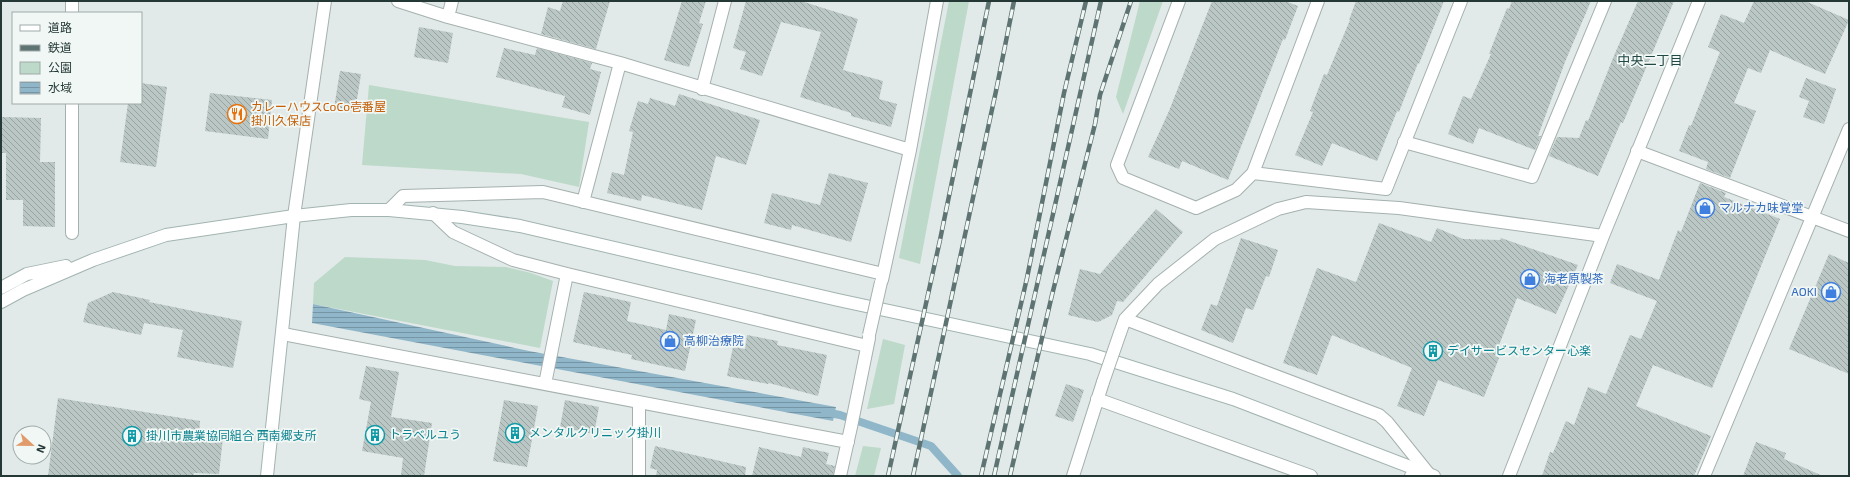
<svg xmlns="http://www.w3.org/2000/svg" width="1850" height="477" font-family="'Exo 2','Noto Sans JP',sans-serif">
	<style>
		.green { fill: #bdd9c9 }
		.water { fill: url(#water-rules) }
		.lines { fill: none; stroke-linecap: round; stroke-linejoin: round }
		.stream { stroke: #90b6c9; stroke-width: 8 }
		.building { fill: url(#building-back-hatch) }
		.street-casing { stroke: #a5b1af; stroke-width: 14 }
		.secondary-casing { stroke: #a2b4b1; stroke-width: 14 }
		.street { stroke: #fff; stroke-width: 12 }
		.secondary { stroke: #fff; stroke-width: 12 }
		.rail-casing { stroke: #5e7472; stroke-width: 4.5 }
		.rail { stroke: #f1f7f5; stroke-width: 3; stroke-dasharray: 9; stroke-linecap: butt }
		.street-bridge-casing { stroke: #a5b1af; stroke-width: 14; stroke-linecap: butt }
		.street-bridge { stroke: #fff; stroke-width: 12 }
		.labels { text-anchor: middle; stroke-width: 3.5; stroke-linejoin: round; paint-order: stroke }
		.food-label { font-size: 12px; fill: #c56008; stroke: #f1f7f5; text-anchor: start }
		.shop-label { font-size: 12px; fill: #366cbe; stroke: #f1f7f5; text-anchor: start }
		.culture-label { font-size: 12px; fill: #0d838f; stroke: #f1f7f5; text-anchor: start }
		.neighbourhood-label { font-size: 13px; fill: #224845; stroke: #f1f7f5 }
	</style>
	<defs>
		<pattern id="water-rules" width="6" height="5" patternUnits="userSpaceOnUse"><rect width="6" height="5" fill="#90b6c9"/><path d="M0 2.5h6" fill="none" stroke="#7595a4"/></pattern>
		<pattern id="building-back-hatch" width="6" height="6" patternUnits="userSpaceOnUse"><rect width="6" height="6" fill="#bac7c4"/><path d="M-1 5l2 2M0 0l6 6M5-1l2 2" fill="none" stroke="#97a3a0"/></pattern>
	</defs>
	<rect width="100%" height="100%" fill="#e1eae8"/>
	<path class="green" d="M949 1H969L920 264 899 258Z
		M1140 1H1163L1123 114 1116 97Z
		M369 85 589 122 579 187 521 174 362 165Z
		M345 257 425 260 455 266 506 267 531 273 553 281 540 348 313 304 314 283Z
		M883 339 905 345 894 404 867 409Z
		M863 446 881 448 874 476H855Z"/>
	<path class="water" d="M313 304 529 351 836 407 833 421 312 323Z"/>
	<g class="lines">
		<path class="stream" d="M825 412 840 415 931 446 958 476"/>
	</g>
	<path class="building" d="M563 1H610L596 49 541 34 548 7 560 11Z
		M682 1H706L699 23 703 24 689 67 664 60Z
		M746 1H801L858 19 843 70 883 81 879 99 897 104 891 127 851 116V113L800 97 821 32 781 22 762 76 740 69 746 52 733 48Z
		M1212 1H1285L1298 6 1285 40 1283 39 1228 180 1182 161 1179 169 1148 157 1169 111Z
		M1356 1H1444L1419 64 1418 63 1399 112 1397 111 1377 161 1332 143 1322 166 1295 155 1313 112 1310 111 1324 74 1327 75 1350 20H1349Z
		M1512 1H1591L1565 62 1538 136H1541L1535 150 1479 128 1473 144 1448 134 1463 96 1471 99 1491 54H1489L1507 8 1509 9Z
		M1638 1H1674L1623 123 1621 122 1598 176 1549 156 1557 137 1579 138 1586 120 1588 121 1613 58Z
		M1754 1H1805L1849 20 1825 74 1770 50 1761 73 1748 68 1734 103 1756 111 1730 178 1706 169 1708 162 1679 151 1689 125 1691 126 1720 52 1708 47 1721 14 1744 23Z
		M419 27 453 33 448 63 414 57Z
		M504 48 535 55 537 48 592 63 590 69 601 72 590 115 562 107 565 96 496 77Z
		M340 71 361 74 355 112 334 108Z
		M1806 78 1836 89 1824 124 1803 117 1809 101 1799 97Z
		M141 83 167 87 156 167 120 162 128 103H141Z
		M210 93 272 100 268 139 205 131Z
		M679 94 760 120 746 165 716 156 702 210 642 195 641 201 607 193 612 172 624 175 633 132 629 131 638 101 648 104 650 98 675 106Z
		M1 117 41 118 40 162H55V227L23 226V200H6V153H1Z
		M829 173 868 183 851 242 792 225 791 230 764 223 772 193 820 205Z
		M1700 183 1726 193 1724 197 1780 219 1712 388 1653 365 1636 406 1711 436 1694 476H1542L1550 452 1553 453 1566 421 1574 425 1588 387 1606 394 1630 335 1641 339 1657 301 1610 283 1617 264 1659 280 1678 230 1681 232Z
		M1156 209 1183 232 1123 302 1117 301 1112 315 1098 322 1068 315 1080 269 1100 274Z
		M1379 223 1431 242 1437 228 1463 239 1500 240 1501 238 1578 265 1556 314 1517 298 1495 356 1499 358 1484 397 1438 380 1424 416 1397 406 1412 368 1332 335 1317 375 1283 363 1317 268 1356 282Z
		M1241 238 1278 250 1269 277 1266 276 1253 310 1246 308 1233 343 1201 330 1211 304 1217 306Z
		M1829 254 1849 263V374L1789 349Z
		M113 292 150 300 149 302 242 321 233 368 177 357 183 330 144 323 141 335 83 322 88 303Z
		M584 292 631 302 627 321 666 330 669 314 696 320 685 371 631 359 632 355 573 342Z
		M747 335 778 341 777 345 827 355 818 396 769 383 768 384 727 376 733 347 745 349Z
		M366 366 399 372 391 417 432 423 424 476H401L403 458 362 451 371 402 359 399Z
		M1066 384 1084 390 1073 422 1055 416Z
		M58 398 200 421 199 435 223 437 219 474 194 473 193 476H48Z
		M504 400 538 406 527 467 493 461Z
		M565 400 599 407 594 434 560 427Z
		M1756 442 1786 453 1784 459 1823 476H1743Z
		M655 446 746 467 745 476H656L657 470 650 468Z
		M759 447 801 457 803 447 829 453 826 464 835 466 833 476H752Z"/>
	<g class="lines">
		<g class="street-casing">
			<path id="street" d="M398 1 448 17 620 63 910 150
				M1179 1 1117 165 1123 178 1196 208 1236 190 1253 173 1318 1
				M72 13V1
				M448 17 452 1
				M702 89 725 1
				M1404 142 1532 177 1605 1
				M1637 151 1849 231
				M1253 173 1386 189 1461 1
				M583 202 620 63
				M389 210 403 196 543 192 883 274
				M433 213 453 232 513 260 567 274 867 346
				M294 216 325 1
				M72 233V103
				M882 280 910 150 937 1
				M1125 319 1379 415 1387 422 1428 473 1411 476
				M1120 333 1125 319 1158 284 1215 239 1278 209 1306 202 1399 208 1603 236
				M283 334 848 442
				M545 384 567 274
				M1097 399 1311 476
				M639 476V402
				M840 476 851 427 869 338
				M1073 476 1103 382
				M1509 476 1603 236 1699 1
				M1704 476 1849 129"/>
		</g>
		<g class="secondary-casing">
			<path id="secondary" d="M1 288 27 274 66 266
				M1 302 23 290 93 260 166 235 294 216 351 210H389L462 217 520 226 838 300 1090 354 1233 399 1434 476
				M267 476 294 216"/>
		</g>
		<use href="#street" class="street"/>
		<use href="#secondary" class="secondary"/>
		<g class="rail-casing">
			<path id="rail" d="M888 476 940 240 989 1
				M913 476 996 91 1014 1
				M981 476 1027 278 1064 93 1086 1
				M994 476 1101 1
				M1010 476 1052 295 1095 124 1100 95 1131 1"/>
		</g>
		<use href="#rail" class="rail"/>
		<g class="street-bridge-casing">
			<path id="street-bridge" d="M869 335 881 282
				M1103 382 1120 333"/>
		</g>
		<use href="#street-bridge" class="street-bridge"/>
	</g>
	<defs>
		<g id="restaurant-ring" transform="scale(1)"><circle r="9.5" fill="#f1f7f5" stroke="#e8710a" stroke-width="1.5"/><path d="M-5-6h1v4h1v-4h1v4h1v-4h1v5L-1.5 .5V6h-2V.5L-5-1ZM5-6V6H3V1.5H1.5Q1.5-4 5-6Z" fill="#e8710a"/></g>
		<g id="shop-ring" transform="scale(1)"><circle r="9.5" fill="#f1f7f5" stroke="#3f7fe0" stroke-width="1.5"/><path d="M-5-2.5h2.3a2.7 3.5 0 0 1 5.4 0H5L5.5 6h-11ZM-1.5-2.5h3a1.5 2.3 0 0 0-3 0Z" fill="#3f7fe0"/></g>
		<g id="building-ring" transform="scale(1)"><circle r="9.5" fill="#f1f7f5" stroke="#0f9aa8" stroke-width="1.5"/><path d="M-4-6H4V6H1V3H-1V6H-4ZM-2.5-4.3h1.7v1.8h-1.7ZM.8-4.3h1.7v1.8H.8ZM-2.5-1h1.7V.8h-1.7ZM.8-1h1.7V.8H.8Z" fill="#0f9aa8"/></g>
	</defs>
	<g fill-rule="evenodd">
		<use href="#restaurant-ring" x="237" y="114"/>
		<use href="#shop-ring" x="1705" y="208"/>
		<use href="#shop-ring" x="1530" y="279"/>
		<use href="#shop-ring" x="1831" y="292"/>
		<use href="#shop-ring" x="670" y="341"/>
		<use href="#building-ring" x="1433" y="351"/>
		<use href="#building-ring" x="515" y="433"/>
		<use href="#building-ring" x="375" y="435"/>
		<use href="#building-ring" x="132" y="436"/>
	</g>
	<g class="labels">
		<g class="food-label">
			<text x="251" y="111">カレーハウスCoCo壱番屋<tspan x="251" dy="14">掛川久保店</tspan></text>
		</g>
		<g class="shop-label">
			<text x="1719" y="212">マルナカ味覚堂</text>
			<text x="1544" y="283">海老原製茶</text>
			<text x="1817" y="296" text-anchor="end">AOKI</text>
			<text x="684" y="345">高柳治療院</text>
		</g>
		<g class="culture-label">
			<text x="1447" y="355">デイサービスセンター心楽</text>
			<text x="529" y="437">メンタルクリニック掛川</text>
			<text x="389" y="439">トラベルユう</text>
			<text x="146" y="440">掛川市農業協同組合 西南郷支所</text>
		</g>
		<g class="neighbourhood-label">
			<text x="1650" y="65">中央二丁目</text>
		</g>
	</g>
	<rect width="1850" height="477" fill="none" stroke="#243936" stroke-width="4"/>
	<rect x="12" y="12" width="130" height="92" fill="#f1f7f5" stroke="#9faba9"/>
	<rect x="20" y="25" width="20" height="6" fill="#ffffff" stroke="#9faba9"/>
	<text x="48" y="32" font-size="12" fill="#243936">道路</text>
	<rect x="20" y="45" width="20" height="6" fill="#5e7472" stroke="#9faba9"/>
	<text x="48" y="52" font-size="12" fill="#243936">鉄道</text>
	<rect x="20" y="62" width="20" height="12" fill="#bdd9c9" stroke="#9faba9"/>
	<text x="48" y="72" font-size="12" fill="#243936">公園</text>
	<rect x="20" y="82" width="20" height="12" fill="url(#water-rules)" stroke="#9faba9"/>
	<text x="48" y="92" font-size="12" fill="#243936">水域</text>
	<g transform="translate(32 445) rotate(112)"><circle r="19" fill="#f1f7f5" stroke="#9faba9"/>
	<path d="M0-3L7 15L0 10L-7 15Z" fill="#e19a69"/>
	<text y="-6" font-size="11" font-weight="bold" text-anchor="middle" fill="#243936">N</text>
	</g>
</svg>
